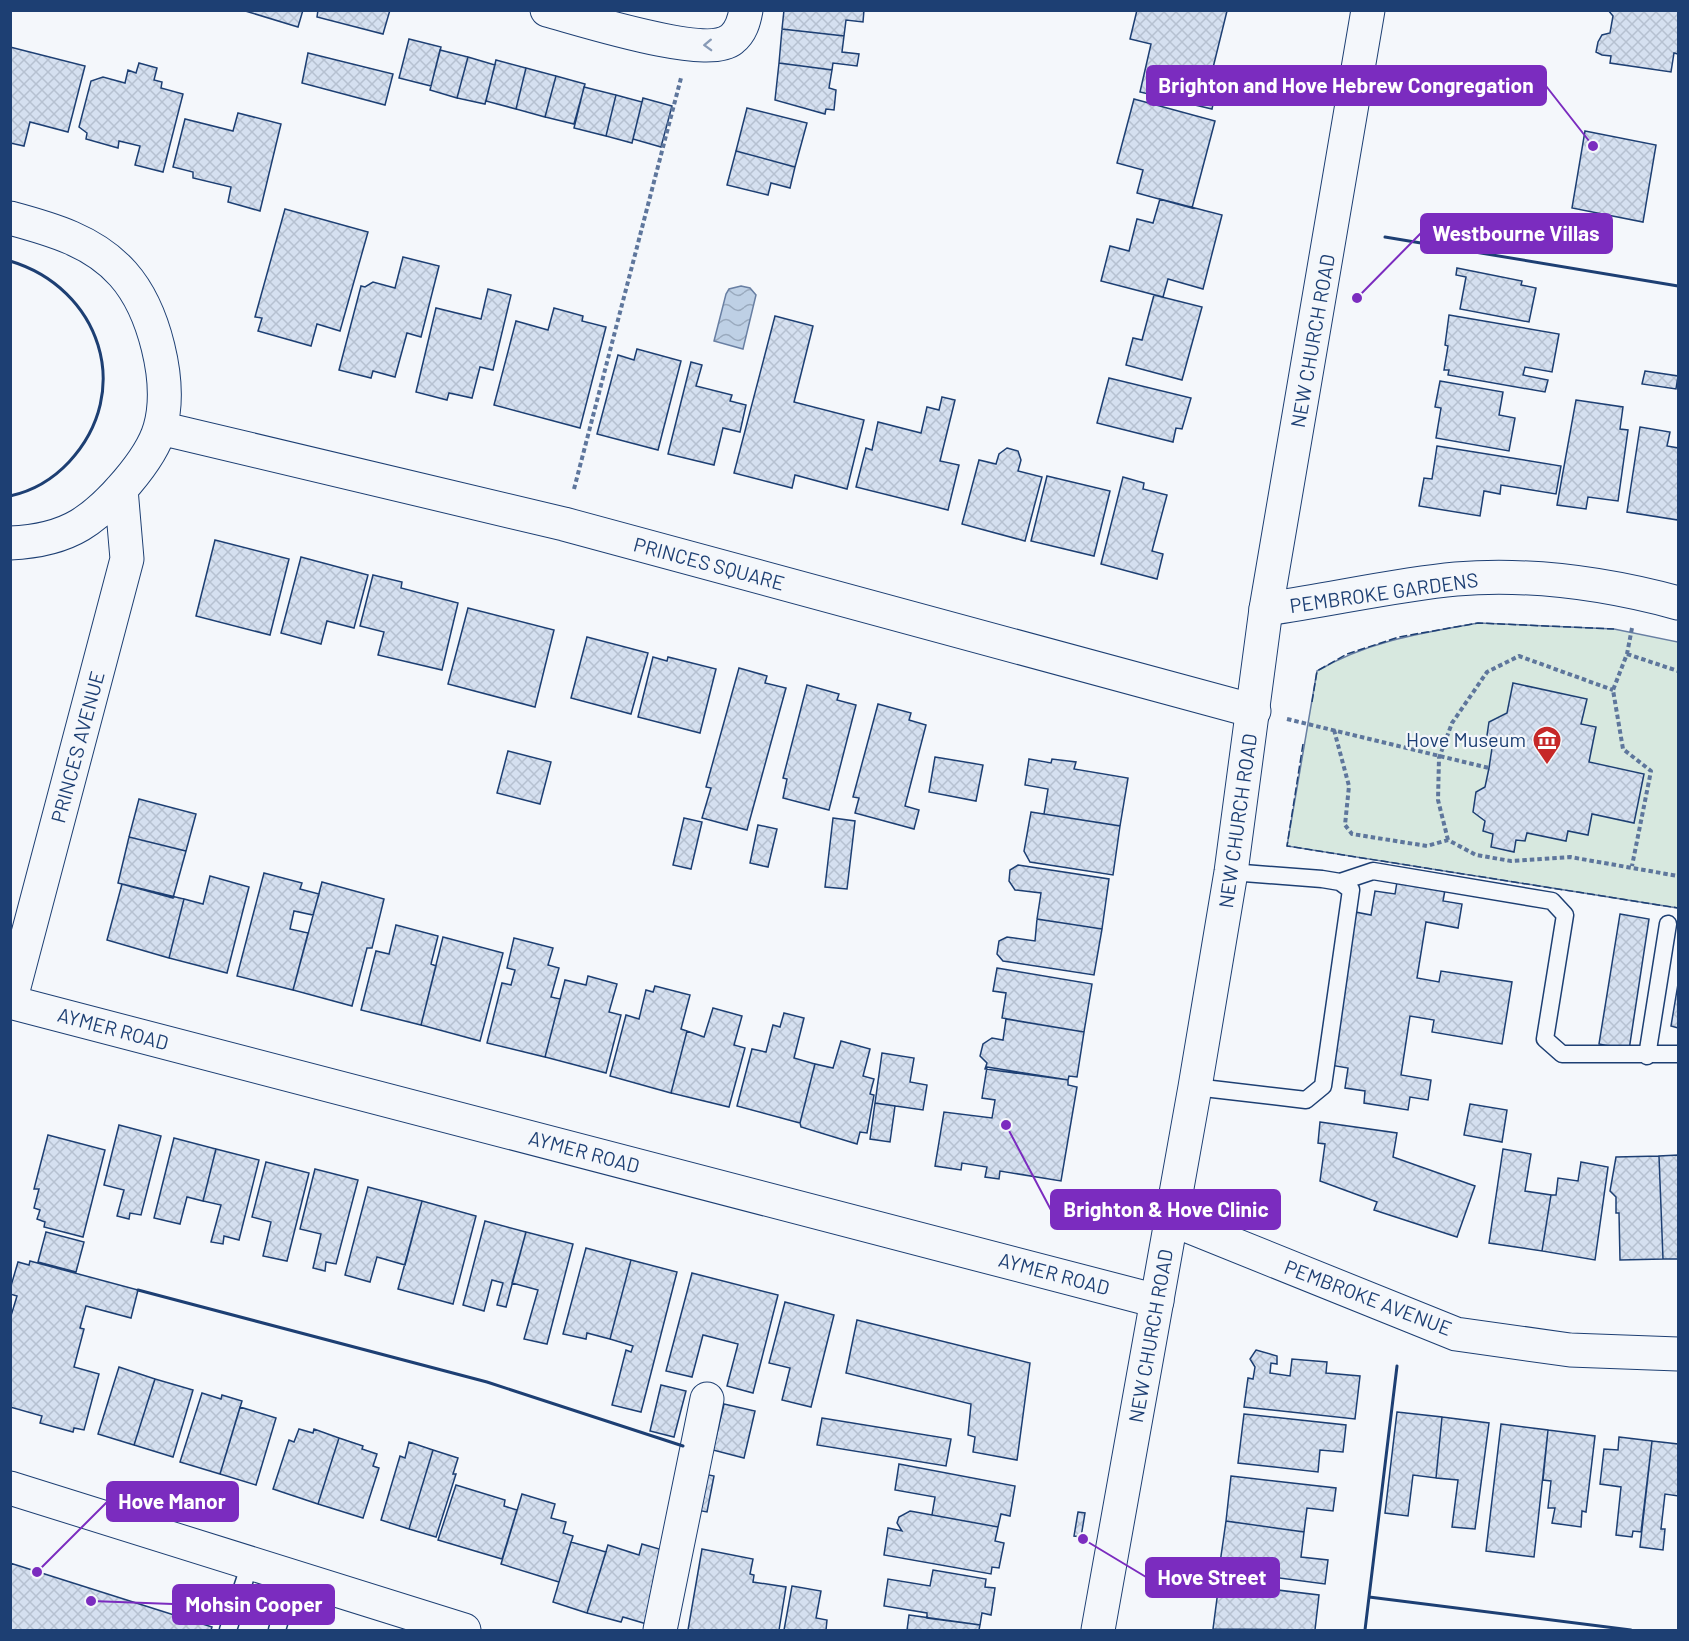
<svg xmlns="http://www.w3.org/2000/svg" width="1689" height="1641" font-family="Barlow,sans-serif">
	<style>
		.park { fill: #d7e8df; stroke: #687fa3; stroke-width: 1.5 }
		.water { fill: url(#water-waves); stroke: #687fa3; stroke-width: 1.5 }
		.building { fill: url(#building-cross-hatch); stroke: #1d3f73; stroke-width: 1.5 }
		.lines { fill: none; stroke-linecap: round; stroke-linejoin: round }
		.lane-casing { stroke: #1d3f73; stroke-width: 19 }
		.street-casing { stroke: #1d3f73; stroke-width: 35 }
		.secondary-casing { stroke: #1d3f73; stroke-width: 35 }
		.primary-casing { stroke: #1d3f73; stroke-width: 35 }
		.path { stroke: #5e769c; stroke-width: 4; stroke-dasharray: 4.5 3; stroke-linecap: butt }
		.lane { stroke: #f4f7fb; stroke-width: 16 }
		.street { stroke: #f4f7fb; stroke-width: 33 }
		.secondary { stroke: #f4f7fb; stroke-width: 33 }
		.primary { stroke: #f4f7fb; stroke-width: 33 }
		.fence { stroke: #1d3f73; stroke-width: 1.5; stroke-dasharray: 8 3; stroke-linecap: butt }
		.wall { stroke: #1d3f73; stroke-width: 3 }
		.oneway { stroke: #889bb7 }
		.labels { text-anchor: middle; stroke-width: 4.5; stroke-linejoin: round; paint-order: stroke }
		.street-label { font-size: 20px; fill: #1d3f73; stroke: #f4f7fb }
		.poi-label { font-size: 20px; fill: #1d3f73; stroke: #f4f7fb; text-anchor: end }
		.leader { fill: none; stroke: #7b2cbf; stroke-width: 2 }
		.callout-dot { fill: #7b2cbf; stroke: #f4f7fb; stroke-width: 2 }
		.callout { fill: #7b2cbf; stroke: #7b2cbf; stroke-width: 2 }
		.callout-label { font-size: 21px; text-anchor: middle; font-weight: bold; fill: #fff }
	</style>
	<defs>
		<pattern id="water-waves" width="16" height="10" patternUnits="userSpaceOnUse" patternTransform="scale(1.5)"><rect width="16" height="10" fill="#bed0e5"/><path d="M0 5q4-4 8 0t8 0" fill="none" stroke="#9aaabe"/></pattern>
		<pattern id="building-cross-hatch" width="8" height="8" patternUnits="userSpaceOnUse" patternTransform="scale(1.5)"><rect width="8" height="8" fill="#d5e0f0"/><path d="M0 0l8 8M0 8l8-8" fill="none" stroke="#b6c1d1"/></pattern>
	</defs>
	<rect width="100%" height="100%" fill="#f4f7fb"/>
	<path class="park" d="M1478 623 1614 629 1678 642V908L1287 846 1317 671C1368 641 1421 633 1478 623Z"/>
	<path class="water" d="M741 286 750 288 756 295 743 349 714 341 726 294 729 289Z"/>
	<path class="building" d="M242 10H303L298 27Z
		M318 10H390L383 34 317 17Z
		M784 10H864L863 22 846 20 844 36 782 29Z
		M1137 10 1227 11 1209 84 1217 86 1212 109 1140 92 1151 44 1130 39Z
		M1608 10H1678V54L1674 53 1671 72 1610 63 1611 56 1602 55 1596 52 1598 42 1602 35 1610 33 1613 16Z
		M782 29 844 36 842 52 859 54 857 66 833 63 832 70 779 63Z
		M409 39 441 47 431 86 399 78Z
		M10 47 85 66 68 132 30 122 24 146 10 143Z
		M440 50 468 57 457 98 430 90Z
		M308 53 393 74 385 105 302 83Z
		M468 57 495 65 485 104 457 98Z
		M496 60 526 68 516 109 486 101Z
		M139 63 157 68 154 80 162 82 161 88 183 94 163 172 135 165 140 146 119 141 118 148 86 139 87 133 79 127 91 81 103 77 125 83 128 70 136 73Z
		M779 63 832 70 829 88 836 90 834 110 826 109 825 114 775 100Z
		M526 68 556 76 545 117 516 109Z
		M556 76 585 84 574 124 545 117Z
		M584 87 616 95 606 136 574 128Z
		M616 95 642 102 632 143 606 136Z
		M643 98 672 106 661 147 633 139Z
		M1134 99 1215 121 1192 208 1137 193 1143 170 1117 163Z
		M747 108 807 123 795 167 736 151Z
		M238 113 281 124 260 211 228 202 231 187 193 178V172L173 167 185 119 233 131Z
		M1585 131 1656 145 1643 222 1572 208Z
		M736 151 795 167 790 188 771 183 768 195 727 185Z
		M1160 199 1222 215 1203 289 1168 279 1163 297 1101 281 1110 246 1129 251 1137 219 1153 223Z
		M285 209 368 232 340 331 317 324 311 346 258 331 262 318 255 317Z
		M403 257 439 266 421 337 407 333 395 377 373 371 371 378 339 370 361 286 365 287 373 282 395 288Z
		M1457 268 1522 281 1521 285 1536 288 1529 322 1460 309 1466 277 1456 275Z
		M488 289 511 295 493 370 480 367 472 398 449 393 447 400 416 392 436 308 481 319Z
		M1154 295 1202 307 1182 380 1126 365 1133 338 1142 340Z
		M554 308 583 316 582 321 606 327 580 428 494 405 516 321 548 330Z
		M1449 315 1559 334 1552 372 1525 367 1523 375 1548 380 1545 392 1448 375 1449 370H1444L1448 346 1445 345Z
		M775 316 813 326 794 402 864 420 847 489 795 475 792 488 734 473Z
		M637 349 681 361 658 450 597 434 618 355 634 360Z
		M691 362 702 365 696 386 732 395 730 401 746 405 740 432 723 428 714 465 668 454Z
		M1645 371 1678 376 1676 389 1642 384Z
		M1109 378 1191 398 1182 429 1176 428 1173 442 1097 423Z
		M1440 381 1503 392 1499 415 1515 418 1509 451 1436 438 1441 408 1435 407Z
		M942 397 955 400 940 461 959 465 948 510 856 487 866 448 872 450 878 422 921 433 927 407 939 410Z
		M1576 400 1623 407 1620 429 1628 430 1618 501 1588 497 1586 509 1557 505Z
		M1640 427 1670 432 1667 446 1678 448V520L1627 512Z
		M1437 446 1561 466 1556 494 1501 485 1500 494 1484 491 1480 516 1419 506 1424 478 1432 479Z
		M1007 448 1018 451 1021 460 1018 471 1042 477 1025 541 962 524 979 460 996 464 999 454Z
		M1047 476 1110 491 1094 556 1031 541Z
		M1123 477 1144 483 1143 489 1167 495 1152 551 1163 554 1157 579 1101 564Z
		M215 540 289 559 270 635 196 616Z
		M301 557 368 575 354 628 327 621 321 644 281 633Z
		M373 575 402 582 401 588 458 603 442 670 378 655 384 632 360 626Z
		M468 608 554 630 535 707 448 684Z
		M587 637 648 653 631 714 571 698Z
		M653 657 667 661 668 657 716 669 700 733 638 717Z
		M739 668 767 676 765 683 786 688 747 830 702 818 711 788 706 787Z
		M1513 683 1587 699 1581 724 1596 727 1589 762 1644 774 1634 823 1592 814 1588 835 1568 831 1566 841 1527 833 1525 841 1516 840 1514 852 1491 847 1493 834 1483 831 1485 821 1473 812 1476 792 1485 787 1489 768 1492 748 1486 742 1489 722 1507 713Z
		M807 685 839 694 837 700 856 705 829 810 783 798 787 779 783 778Z
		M878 704 911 713 909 720 926 725 905 806 919 810 914 829 855 813 859 798 853 797Z
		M508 751 551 762 540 804 497 793Z
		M935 757 983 765 976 801 929 792Z
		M1029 759 1051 763 1052 759 1076 762 1074 769 1128 778 1120 826 1044 814 1048 789 1025 785Z
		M139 799 196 814 186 851 129 837Z
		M1031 812 1120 826 1113 875 1030 862 1024 851Z
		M684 818 702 822 691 869 673 865Z
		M833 818 855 821 847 889 825 887Z
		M758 825 777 829 768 867 750 863Z
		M129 837 186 851 173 898 118 883Z
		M1018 865 1109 879 1102 929 1037 919 1041 893 1015 890 1009 881 1010 870Z
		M264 873 302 883 300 889 319 894 313 915 294 911 290 929 308 933 293 990 237 976Z
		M210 876 249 887 227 973 169 958 184 899 203 904Z
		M322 882 384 899 372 948H367L352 1006 293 990Z
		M1397 882 1445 890 1443 901 1462 904 1458 928 1426 922 1417 978 1439 982 1441 971 1512 982 1502 1044 1432 1032 1434 1020 1410 1016 1401 1075 1431 1080 1428 1100 1410 1097 1408 1110 1364 1103 1365 1091 1345 1088 1348 1068 1330 1065 1355 912 1371 915 1375 891 1395 894Z
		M122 884 184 899 169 958 107 940Z
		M1620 914 1649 919 1629 1050 1599 1044Z
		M1037 919 1102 929 1094 975 1003 961 997 954 999 941 1007 937 1035 941Z
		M396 925 438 936 431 964 436 966 421 1025 361 1010 376 951 389 954Z
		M443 937 503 953 480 1041 421 1025Z
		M514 938 553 948 548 965 559 968 551 997 560 999 545 1057 487 1043 502 983 511 985 515 970 507 968Z
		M997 968 1092 984 1084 1032 1002 1018 1006 993 993 991Z
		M588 976 617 984 609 1012 621 1015 606 1073 545 1057 565 980 586 985Z
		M1678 984V1028L1671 1026Z
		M655 986 690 995 681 1029 687 1031 671 1093 610 1076 626 1015 639 1019 646 990 653 992Z
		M713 1008 742 1016 734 1045 745 1048 729 1107 671 1093 687 1031 704 1037Z
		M784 1013 804 1018 794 1058 815 1064 800 1123 737 1106 752 1049 766 1052 773 1025 780 1027Z
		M1006 1019 1084 1032 1077 1077 1069 1076 1068 1080 985 1069 987 1063 980 1056 983 1044 992 1038 1003 1040Z
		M841 1041 870 1049 863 1076 874 1079 870 1094 874 1095 867 1133 860 1132 857 1144 801 1127 800 1123 815 1064 833 1068Z
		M882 1053 914 1058 910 1082 927 1085 923 1110 875 1103Z
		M987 1067 1068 1080V1085L1077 1087 1061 1181 1000 1171 999 1179 985 1177 987 1167 962 1163 961 1170 935 1166 944 1112 992 1118 995 1100 982 1098Z
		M875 1103 895 1106 890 1142 870 1139Z
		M1470 1104 1507 1110 1502 1142 1464 1135Z
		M1320 1122 1397 1133 1393 1157 1475 1186 1457 1237 1374 1210 1377 1202 1320 1181 1325 1144 1318 1143Z
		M119 1125 161 1136 141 1215 130 1213 129 1219 117 1216 124 1190 104 1185Z
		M48 1135 105 1150 83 1237 44 1227 45 1222 37 1219 40 1210 34 1208 39 1189H34Z
		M174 1138 216 1149 203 1201 187 1197 180 1224 154 1218Z
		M216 1149 259 1160 239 1240 224 1236 223 1244 211 1242 221 1205 203 1201Z
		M1503 1149 1531 1154 1525 1191 1551 1195 1542 1251 1489 1243Z
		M1678 1155V1259H1663L1659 1156Z
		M1659 1156 1663 1259 1620 1260 1619 1213H1616V1197L1610 1191 1616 1157Z
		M266 1162 309 1173 287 1261 263 1256 271 1222 252 1217Z
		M1581 1162 1608 1167 1595 1260 1542 1251 1551 1195H1556L1558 1178 1578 1181Z
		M315 1169 358 1180 336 1264 326 1262 325 1271 313 1268 321 1234 300 1229Z
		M368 1187 422 1201 405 1265 377 1257 370 1282 345 1275Z
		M422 1201 476 1216 453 1304 398 1289Z
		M485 1221 526 1232 506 1307 497 1305 503 1283 492 1280 484 1311 463 1305Z
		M46 1232 84 1242 76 1272 38 1262Z
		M526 1232 573 1244 547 1344 524 1339 538 1290 512 1283Z
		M586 1248 631 1260 610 1339 587 1333 586 1339 563 1334Z
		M631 1260 677 1272 641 1412 612 1405 626 1350 631 1352 633 1346 610 1339Z
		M30 1261 138 1290 131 1318 86 1306 80 1328 84 1329 74 1367 99 1374 84 1430 74 1428 73 1432 40 1423 42 1416 10 1407V1319L17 1296 10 1294V1289L18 1262 29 1265Z
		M692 1273 778 1295 753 1393 727 1386 738 1344 703 1335 692 1377 666 1371Z
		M785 1302 834 1315 811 1407 782 1400 790 1368 769 1363Z
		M857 1320 1030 1363 1017 1460 973 1452 975 1437 968 1435 971 1404 846 1373Z
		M1256 1350 1277 1356V1364L1271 1363 1270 1373 1290 1376 1292 1359 1327 1362 1326 1373 1360 1376 1355 1419 1244 1407 1248 1378 1253 1379 1255 1367 1250 1359Z
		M119 1367 155 1379 134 1445 98 1434Z
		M155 1379 193 1390 173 1457 134 1445Z
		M661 1385 686 1391 674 1437 650 1431Z
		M202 1393 221 1399 222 1395 242 1401 220 1474 180 1462Z
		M724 1404 755 1411 744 1458 713 1450Z
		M240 1407 276 1418 256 1485 220 1474Z
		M1397 1412 1442 1417 1436 1478 1413 1475 1408 1516 1385 1513Z
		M1244 1414 1346 1425 1343 1452 1320 1450 1318 1472 1238 1463Z
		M1442 1417 1489 1423 1475 1529 1452 1527 1458 1480 1436 1478Z
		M822 1418 951 1439 946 1466 817 1445Z
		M1501 1424 1548 1430 1534 1557 1486 1551Z
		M299 1429 313 1433 314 1429 339 1438 318 1504 273 1489 289 1440 294 1442Z
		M1548 1430 1595 1436 1586 1512 1582 1511 1581 1527 1552 1523 1555 1508H1548L1551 1481 1543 1480Z
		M1619 1437 1652 1441 1641 1532 1633 1531 1632 1537 1616 1535 1621 1487 1600 1484 1604 1449 1618 1450Z
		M339 1438 363 1446 362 1449 377 1454 373 1466 379 1468 363 1518 318 1504Z
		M1652 1441 1678 1444V1496L1665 1494 1661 1529H1665L1663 1550 1640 1547Z
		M409 1442 433 1450 409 1529 381 1520 400 1456 405 1458Z
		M433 1450 458 1458 453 1474H456L436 1537 409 1529Z
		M899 1464 1015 1486 1010 1516 1001 1514 998 1527 932 1515 935 1497 895 1490Z
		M699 1473 714 1476 707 1512 691 1509Z
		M1231 1476 1336 1488 1333 1511 1307 1508 1304 1532 1226 1521Z
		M456 1485 505 1500 504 1506 517 1510 502 1559 438 1540Z
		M522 1494 555 1504 551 1518 566 1522 563 1533 573 1536 559 1582 501 1564Z
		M910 1511 998 1527 995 1541 1004 1543 999 1568 992 1567 991 1574 884 1555 888 1528 902 1531 897 1523 899 1517Z
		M1078 1512 1085 1513 1081 1537 1074 1536Z
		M1226 1521 1304 1532 1301 1557 1328 1560 1325 1584 1219 1570Z
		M571 1542 606 1552 587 1613 553 1602Z
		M642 1544 666 1551 650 1625 623 1617 621 1622 587 1613 608 1545 639 1555Z
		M702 1549 753 1559 750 1574 754 1575 753 1582 786 1587 779 1630H688Z
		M10 1563 212 1627 211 1630H10Z
		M933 1570 986 1579 985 1587 995 1588 991 1615 982 1613 980 1625 927 1618V1613L884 1606 888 1579 930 1586Z
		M1219 1583 1319 1595 1315 1630 1213 1629Z
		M792 1586 821 1591 816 1618 827 1620 826 1630H784Z
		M909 1615 980 1625 979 1630H907Z"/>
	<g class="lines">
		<g class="lane-casing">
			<path id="lane" d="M1340 882 1373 871 1552 901 1565 915 1545 1039 1562 1054H1678
				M1647 1056 1668 924
				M1195 1087 1306 1100 1323 1086 1351 890 1340 882 1322 879 1231 872
				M228 1630 250 1564
				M277 1630 293 1577"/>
		</g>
		<g class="street-casing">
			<path id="street" d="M547 10C581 19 707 60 732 39 741 32 744 21 746 10
				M10 218C51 229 94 241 123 274 154 309 173 382 160 428 151 460 108 508 80 525 60 537 34 542 10 543
				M160 428 564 524 1254 711
				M1266 609C1330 600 1393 585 1456 579 1530 573 1608 584 1678 603
				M10 1002 1157 1301
				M10 1002 127 559 121 489
				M1173 1220 1456 1334 1570 1350 1678 1354
				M660 1630 707 1399"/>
		</g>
		<g class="secondary-casing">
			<path id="secondary" d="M1098 1630 1195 1087 1231 872 1266 609 1368 10"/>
		</g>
		<g class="primary-casing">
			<path id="primary" d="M10 1488 464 1630"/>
		</g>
		<path class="path" d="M574 489 681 78
			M1632 628 1627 654 1613 690 1623 749 1651 771 1632 866
			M1627 654 1678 671
			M1287 719 1489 768
			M1334 730 1349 786 1345 825 1352 834 1427 846 1448 840 1476 855 1511 861 1570 857 1678 876
			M1448 840 1438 800 1439 758 1452 723 1487 672 1519 656 1613 690"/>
		<use href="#lane" class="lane"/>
		<use href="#street" class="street"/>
		<use href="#secondary" class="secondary"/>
		<use href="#primary" class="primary"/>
		<path class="fence" d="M1312 702 1317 671 1347 654 1399 637 1478 623 1614 629
			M1303 744 1287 846 1678 908"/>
		<path class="wall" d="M1385 237 1678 286
			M10 261C100 288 135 391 69 462 54 478 33 491 10 496
			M138 1290 487 1382 683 1446
			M1369 1597 1631 1630
			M1365 1630 1397 1366"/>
	</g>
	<defs><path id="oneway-chevron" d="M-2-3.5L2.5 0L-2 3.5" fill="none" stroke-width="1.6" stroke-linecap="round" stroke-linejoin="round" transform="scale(1.5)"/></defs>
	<use class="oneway" href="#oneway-chevron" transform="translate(708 45) rotate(178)"/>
	<defs>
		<g id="museum-pin" transform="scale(1.5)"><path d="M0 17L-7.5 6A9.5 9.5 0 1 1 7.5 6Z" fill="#c62828" stroke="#f4f7fb"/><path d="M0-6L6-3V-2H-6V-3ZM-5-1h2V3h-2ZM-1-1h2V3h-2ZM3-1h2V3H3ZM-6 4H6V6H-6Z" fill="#fff"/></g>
	</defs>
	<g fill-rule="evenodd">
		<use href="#museum-pin" x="1547" y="740"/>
	</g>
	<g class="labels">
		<g class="street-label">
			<text transform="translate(1313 341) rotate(-80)" y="7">NEW CHURCH ROAD</text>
			<text transform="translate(709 564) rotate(15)" y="7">PRINCES SQUARE</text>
			<text transform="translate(1384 593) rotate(-8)" y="7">PEMBROKE GARDENS</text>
			<text transform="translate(78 747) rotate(-75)" y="7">PRINCES AVENUE</text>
			<text transform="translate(1238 821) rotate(-82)" y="7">NEW CHURCH ROAD</text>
			<text transform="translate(113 1029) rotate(15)" y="7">AYMER ROAD</text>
			<text transform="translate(584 1152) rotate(15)" y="7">AYMER ROAD</text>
			<text transform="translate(1054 1274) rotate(15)" y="7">AYMER ROAD</text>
			<text transform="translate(1368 1298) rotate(21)" y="7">PEMBROKE AVENUE</text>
			<text transform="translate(1151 1336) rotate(-80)" y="7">NEW CHURCH ROAD</text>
		</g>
		<g class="poi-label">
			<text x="1526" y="747">Hove Museum</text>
		</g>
	</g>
	<path class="leader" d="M1593 146L1546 86M1357 298L1421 233M1006 1125L1051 1210M37 1572L107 1502M1083 1539L1146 1577M91 1601L173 1604"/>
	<g class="callout-dot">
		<circle cx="1593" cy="146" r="6"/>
		<circle cx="1357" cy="298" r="6"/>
		<circle cx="1006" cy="1125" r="6"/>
		<circle cx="37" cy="1572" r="6"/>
		<circle cx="1083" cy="1539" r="6"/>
		<circle cx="91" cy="1601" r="6"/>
	</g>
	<g class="callout">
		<rect x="1147" y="66" width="399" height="39" rx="6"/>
		<rect x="1421" y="214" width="191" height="39" rx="6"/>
		<rect x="1051" y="1190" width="229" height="39" rx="6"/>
		<rect x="107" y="1482" width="131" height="39" rx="6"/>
		<rect x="1146" y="1558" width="133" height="39" rx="6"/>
		<rect x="173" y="1585" width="161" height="39" rx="6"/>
	</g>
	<g class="callout-label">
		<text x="1346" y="93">Brighton and Hove Hebrew Congregation</text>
		<text x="1516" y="241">Westbourne Villas</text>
		<text x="1166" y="1217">Brighton &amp; Hove Clinic</text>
		<text x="172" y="1509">Hove Manor</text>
		<text x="1212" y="1585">Hove Street</text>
		<text x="254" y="1612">Mohsin Cooper</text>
	</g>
	<rect width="1689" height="1641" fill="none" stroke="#1d3f73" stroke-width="24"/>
</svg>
